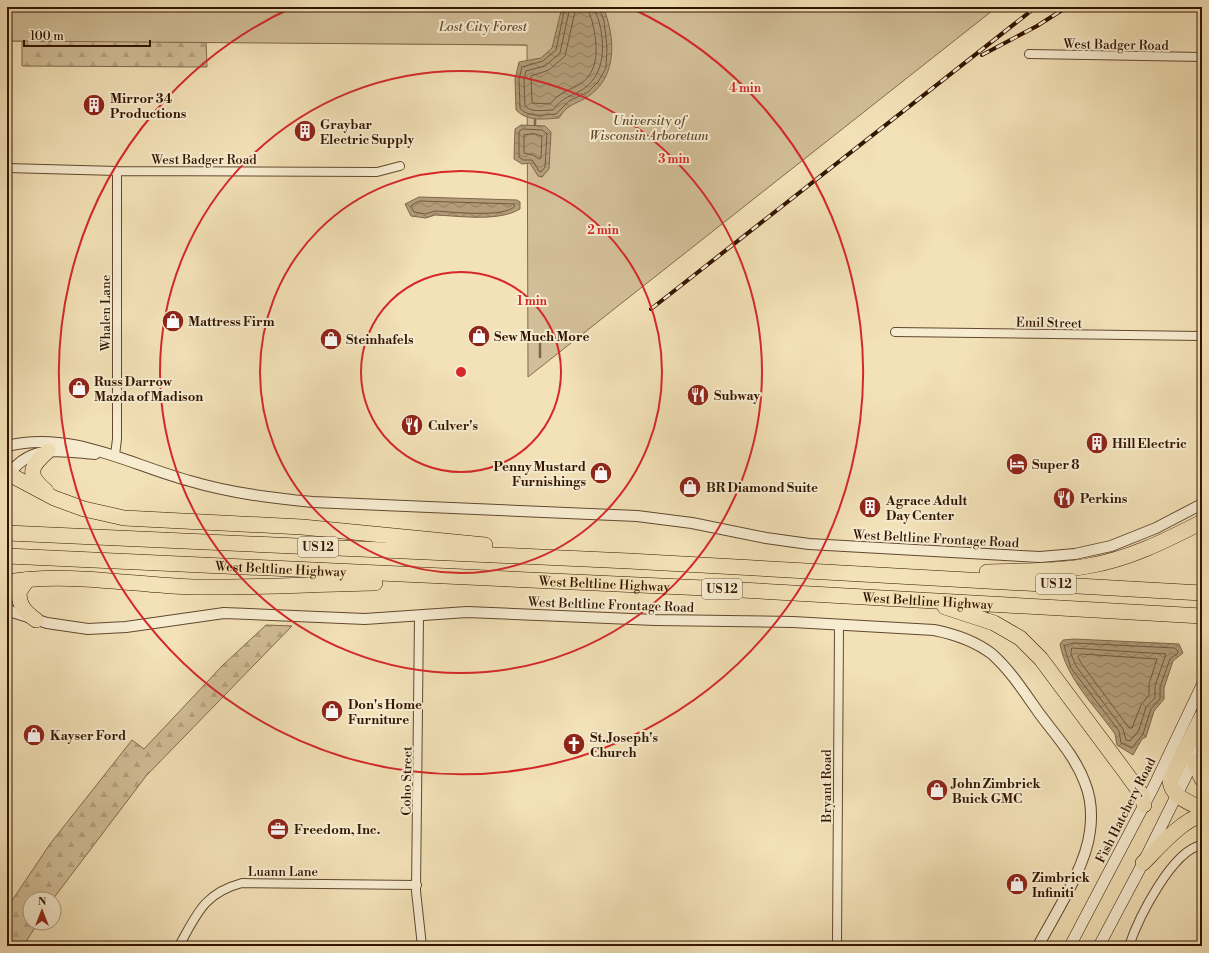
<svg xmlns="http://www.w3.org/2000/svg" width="1209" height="953" font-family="'Libre Bodoni',serif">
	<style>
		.forest { fill: url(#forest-firs); stroke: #826a4c }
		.park { fill: #d2be98; stroke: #826a4c }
		.water { fill: url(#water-waves); stroke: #7f6649 }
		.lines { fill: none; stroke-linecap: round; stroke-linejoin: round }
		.shore { stroke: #72583c; stroke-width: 1 }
		.stream { stroke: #7f6649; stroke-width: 2.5 }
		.minor-casing { stroke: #63482e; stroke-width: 10 }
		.tertiary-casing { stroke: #63482e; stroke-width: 12 }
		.secondary-casing { stroke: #331500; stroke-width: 12 }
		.motorway-casing { stroke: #331500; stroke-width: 16 }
		.minor { stroke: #f7ecd0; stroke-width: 8 }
		.tertiary { stroke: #f7ecd0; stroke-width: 10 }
		.secondary { stroke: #f7ecd0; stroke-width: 11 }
		.motorway { stroke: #f3e1b7; stroke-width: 15 }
		.rail-casing { stroke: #331500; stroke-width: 4 }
		.rail { stroke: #f7ecd0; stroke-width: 2.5; stroke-dasharray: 8; stroke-linecap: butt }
		.ring { fill: none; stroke: #d62828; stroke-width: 2 }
		.labels { text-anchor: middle; stroke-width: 4; stroke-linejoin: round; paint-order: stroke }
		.shield { fill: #f7ecd0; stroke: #6e563e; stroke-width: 1 }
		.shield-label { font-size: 12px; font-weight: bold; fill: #331500 }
		.park-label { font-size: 13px; font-style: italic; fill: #63482e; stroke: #f7ecd0 }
		.street-label { font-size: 13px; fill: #331500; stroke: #f7ecd0 }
		.poi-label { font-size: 13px; font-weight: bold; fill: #331500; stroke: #f7ecd0; text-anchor: start }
		.centre { fill: #d62828; stroke: #f7ecd0; stroke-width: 2 }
		.ring-label { font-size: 12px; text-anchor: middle; font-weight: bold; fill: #d62828; stroke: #f7ecd0; stroke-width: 4; stroke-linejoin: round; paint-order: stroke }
	</style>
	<defs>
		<pattern id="forest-firs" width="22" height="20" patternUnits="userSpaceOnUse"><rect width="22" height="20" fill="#d2be98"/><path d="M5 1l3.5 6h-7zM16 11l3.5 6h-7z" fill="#b5a281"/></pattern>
		<pattern id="water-waves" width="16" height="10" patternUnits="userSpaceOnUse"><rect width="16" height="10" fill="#b29c79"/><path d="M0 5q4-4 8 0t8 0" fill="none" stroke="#917e61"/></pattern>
	</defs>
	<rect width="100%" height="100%" fill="#f3e1b7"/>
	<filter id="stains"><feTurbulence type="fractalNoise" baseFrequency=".005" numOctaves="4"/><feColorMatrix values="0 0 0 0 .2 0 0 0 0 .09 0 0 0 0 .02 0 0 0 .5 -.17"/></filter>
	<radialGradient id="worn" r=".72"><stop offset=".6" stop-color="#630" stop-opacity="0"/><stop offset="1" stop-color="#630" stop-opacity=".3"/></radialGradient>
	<path class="forest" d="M7 7 527 45 206 42 207 67 22 66V41H7Z
		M266 625 292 626 146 776 53 899H30V923H38L23 946H7V908L50 844 132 740 144 749 223 665Z"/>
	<path class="park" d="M7 7H997L528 377 527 45 7 41Z"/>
	<path class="water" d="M562 7H603C615 35 618 75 590 95 577 105 569 102 559 118 543 119 528 122 516 110L515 79 519 62 541 58 552 48Z
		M521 125 545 126 551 132 549 169 542 177 538 176 530 163 522 164 514 159 515 129Z
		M419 197 517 200 520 202V209C498 222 461 216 435 215L426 218 411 216 405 204Z
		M1074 639 1179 644 1183 653 1173 661 1164 688V699L1154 711 1146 737 1142 739 1133 755 1117 745 1115 734C1095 706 1066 678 1060 644L1063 640Z"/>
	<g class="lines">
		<path class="shore" d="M565 7 556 50 543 61 522 67 519 79 520 108C528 118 544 115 556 114L569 101 588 92 598 82 606 68 607 47 604 21 599 7
			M570 7 560 53 545 66 526 71 524 80 525 106C531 113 545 110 553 110 565 94 573 97 586 87 605 72 605 44 599 22 598 16 594 12 594 7
			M576 7 565 56 549 70 531 76 532 103 550 104C561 90 571 91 583 82 600 68 597 44 593 25 592 18 588 14 588 7
			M523 129 542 130 547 134 545 167 541 172 539 171 532 160H523L519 157V132Z
			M535 134 542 136 541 158 539 159 533 155 524 153V135Z
			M420 201 514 204 515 206C505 218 452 212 435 211L425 214 414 212 411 207 412 205Z
			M1074 643 1175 648 1178 651V653L1170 659 1160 687V699L1151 709 1143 734 1132 748 1121 743 1119 731 1071 668 1064 646Z
			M1072 648 1166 654 1155 686V698L1146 707 1139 730 1130 741 1126 740 1123 729 1076 666 1071 654Z
			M1081 654 1157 659 1149 684V695L1141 705 1132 728H1129L1081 663 1078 657Z"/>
		<path class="stream" d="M535 125V120
			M540 357V343"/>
		<g class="minor-casing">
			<path id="minor" d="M1029 54 1202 57
				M7 168 117 171 377 172 400 166
				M895 332 1202 336
				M115 455 117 439V171
				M419 616 416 891 422 946
				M179 946C197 914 204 893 242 883L417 885
				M837 946 839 625
				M1129 946C1138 919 1172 850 1202 845"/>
		</g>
		<g class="tertiary-casing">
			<path id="tertiary" d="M7 446C72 430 130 465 190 481 230 493 272 498 313 502L637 516 692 523 766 538 809 544 1040 557 1075 554 1111 546 1156 528 1202 504
				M7 477C30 443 60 451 95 454
				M7 608 12 612 47 623 88 629 126 627 224 613 365 619 467 612 655 620 793 622 934 630C954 634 975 641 992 654 1011 671 1024 692 1039 713 1056 736 1075 756 1085 783 1091 798 1092 816 1090 831 1086 867 1055 914 1038 946"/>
		</g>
		<g class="secondary-casing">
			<path id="secondary" d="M1070 946 1153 788 1202 685
				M1099 946 1143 863 1202 744"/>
		</g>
		<g class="motorway-casing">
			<g id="motorway">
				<path d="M7 473 54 498 84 509 124 518 302 527 485 545"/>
				<path d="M46 491C26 474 30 467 48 451"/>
				<path d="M7 533 629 561 1202 593"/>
				<path id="s1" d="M7 556 705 588 1202 616"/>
				<path d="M987 572C1020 571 1055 572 1088 566 1129 559 1165 541 1202 522"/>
				<path d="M28 579 19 592C19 606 25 612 36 620"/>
				<path d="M7 582C69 572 131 585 194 587 254 588 315 584 375 583"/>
				<path d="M945 607 994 623 1020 638 1041 659 1123 769 1142 795 1144 805"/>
				<path d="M1202 716 1170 780C1171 797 1189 802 1202 809"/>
				<path d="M1194 762 1202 779"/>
				<path d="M1143 863C1158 848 1182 820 1202 815"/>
			</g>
		</g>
		<use href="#minor" class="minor"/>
		<use href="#tertiary" class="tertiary"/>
		<use href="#secondary" class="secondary"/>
		<use href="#motorway" class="motorway"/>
		<g class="rail-casing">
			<path id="rail" d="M982 55 1037 26 1067 7
				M651 309 1036 7"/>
		</g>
		<use href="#rail" class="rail"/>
	</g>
	<g class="ring">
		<circle cx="461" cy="372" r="100"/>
		<circle cx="461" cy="372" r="201"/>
		<circle cx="461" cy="372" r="301"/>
		<path d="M631 8A402 402 0 1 1 291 8"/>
	</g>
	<defs>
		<g id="building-disc" transform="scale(1.15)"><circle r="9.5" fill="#8f2418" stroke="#f7ecd0"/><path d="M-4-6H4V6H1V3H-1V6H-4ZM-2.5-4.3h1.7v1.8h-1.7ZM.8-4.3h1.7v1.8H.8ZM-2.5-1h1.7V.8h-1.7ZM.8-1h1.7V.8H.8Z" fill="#fff"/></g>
		<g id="shop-disc" transform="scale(1.15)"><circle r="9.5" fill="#8f2418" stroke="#f7ecd0"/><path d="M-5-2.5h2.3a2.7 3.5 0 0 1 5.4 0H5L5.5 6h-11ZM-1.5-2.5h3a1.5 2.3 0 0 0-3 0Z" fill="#fff"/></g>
		<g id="restaurant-disc" transform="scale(1.15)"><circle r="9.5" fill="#8f2418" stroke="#f7ecd0"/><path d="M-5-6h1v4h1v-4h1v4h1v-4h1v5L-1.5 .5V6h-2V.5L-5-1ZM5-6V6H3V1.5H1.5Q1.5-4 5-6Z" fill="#fff"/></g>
		<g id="hotel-disc" transform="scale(1.15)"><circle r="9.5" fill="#8f2418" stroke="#f7ecd0"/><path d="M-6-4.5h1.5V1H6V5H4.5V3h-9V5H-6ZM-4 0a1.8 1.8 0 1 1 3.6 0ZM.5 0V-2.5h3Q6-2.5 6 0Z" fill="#fff"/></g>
		<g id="church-disc" transform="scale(1.15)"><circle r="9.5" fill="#8f2418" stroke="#f7ecd0"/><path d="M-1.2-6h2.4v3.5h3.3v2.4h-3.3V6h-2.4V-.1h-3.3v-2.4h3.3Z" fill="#fff"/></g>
		<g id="office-disc" transform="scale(1.15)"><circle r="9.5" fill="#8f2418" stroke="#f7ecd0"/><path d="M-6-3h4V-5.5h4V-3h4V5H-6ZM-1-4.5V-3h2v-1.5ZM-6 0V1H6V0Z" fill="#fff"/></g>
	</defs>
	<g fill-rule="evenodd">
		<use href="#building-disc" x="94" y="105"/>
		<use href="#building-disc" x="305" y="131"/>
		<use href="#shop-disc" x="173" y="321"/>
		<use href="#shop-disc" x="479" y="336"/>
		<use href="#shop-disc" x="331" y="339"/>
		<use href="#shop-disc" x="79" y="388"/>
		<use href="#restaurant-disc" x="698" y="395"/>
		<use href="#restaurant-disc" x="412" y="425"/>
		<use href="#building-disc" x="1097" y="443"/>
		<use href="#hotel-disc" x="1017" y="464"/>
		<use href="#shop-disc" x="601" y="473"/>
		<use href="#shop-disc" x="690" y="487"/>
		<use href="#restaurant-disc" x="1064" y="498"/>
		<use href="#building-disc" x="870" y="507"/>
		<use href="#shop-disc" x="332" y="711"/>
		<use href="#shop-disc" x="34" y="735"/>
		<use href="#church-disc" x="574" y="744"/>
		<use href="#shop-disc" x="937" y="790"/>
		<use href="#office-disc" x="278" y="829"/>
		<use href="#shop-disc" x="1017" y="884"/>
	</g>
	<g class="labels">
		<g class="shield">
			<rect x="298" y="537" width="40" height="20" rx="3"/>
			<rect x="1036" y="574" width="40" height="20" rx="3"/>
			<rect x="702" y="579" width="40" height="20" rx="3"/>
		</g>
		<g class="shield-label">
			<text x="318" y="551">US 12</text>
			<text x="1056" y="588">US 12</text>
			<text x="722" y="593">US 12</text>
		</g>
		<g class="park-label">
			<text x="483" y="31">Lost City Forest</text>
			<text x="649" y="125">University of<tspan x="649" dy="15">Wisconsin Arboretum</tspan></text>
		</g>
		<g class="street-label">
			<text transform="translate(1116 44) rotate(1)" y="5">West Badger Road</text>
			<text x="204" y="164">West Badger Road</text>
			<text transform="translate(105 313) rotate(-90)" y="5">Whalen Lane</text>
			<text transform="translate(1049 322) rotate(1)" y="5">Emil Street</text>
			<text transform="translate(936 538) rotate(3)" y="5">West Beltline Frontage Road</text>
			<text dy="5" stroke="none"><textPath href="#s1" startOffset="274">West Beltline Highway</textPath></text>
			<text dy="5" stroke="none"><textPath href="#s1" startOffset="598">West Beltline Highway</textPath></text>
			<text dy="5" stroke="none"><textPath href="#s1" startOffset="922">West Beltline Highway</textPath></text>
			<text transform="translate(611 604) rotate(2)" y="5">West Beltline Frontage Road</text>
			<text transform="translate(406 781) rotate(-89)" y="5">Coho Street</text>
			<text transform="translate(826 786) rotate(-90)" y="5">Bryant Road</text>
			<text transform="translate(1125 810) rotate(-63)" y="5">Fish Hatchery Road</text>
			<text x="283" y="876">Luann Lane</text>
		</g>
		<g class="poi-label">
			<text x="110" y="103">Mirror 34<tspan x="110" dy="15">Productions</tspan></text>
			<text x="320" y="129">Graybar<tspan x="320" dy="15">Electric Supply</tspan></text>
			<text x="188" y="326">Mattress Firm</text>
			<text x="494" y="341">Sew Much More</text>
			<text x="346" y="344">Steinhafels</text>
			<text x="94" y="386">Russ Darrow<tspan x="94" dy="15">Mazda of Madison</tspan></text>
			<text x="714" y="400">Subway</text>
			<text x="428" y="430">Culver's</text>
			<text x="1112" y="448">Hill Electric</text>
			<text x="1032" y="469">Super 8</text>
			<text x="586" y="471" text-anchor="end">Penny Mustard<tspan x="586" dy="15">Furnishings</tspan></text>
			<text x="706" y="492">BR Diamond Suite</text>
			<text x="1080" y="503">Perkins</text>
			<text x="886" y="505">Agrace Adult<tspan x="886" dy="15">Day Center</tspan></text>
			<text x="348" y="709">Don's Home<tspan x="348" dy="15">Furniture</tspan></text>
			<text x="50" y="740">Kayser Ford</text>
			<text x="590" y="742">St. Joseph's<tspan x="590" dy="15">Church</tspan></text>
			<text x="952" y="788">John Zimbrick<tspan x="952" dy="15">Buick GMC</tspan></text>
			<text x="294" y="834">Freedom, Inc.</text>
			<text x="1032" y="882">Zimbrick<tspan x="1032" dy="15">Infiniti</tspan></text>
		</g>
	</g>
	<circle cx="461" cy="372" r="6" class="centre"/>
	<g class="ring-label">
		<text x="745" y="92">4 min</text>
		<text x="674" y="163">3 min</text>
		<text x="603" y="234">2 min</text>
		<text x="532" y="305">1 min</text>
	</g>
	<rect width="1209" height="953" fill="none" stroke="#f3e1b7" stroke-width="24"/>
	<rect x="8" y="8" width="1193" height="937" fill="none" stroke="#331500" stroke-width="2"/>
	<rect x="12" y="12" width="1185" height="929" fill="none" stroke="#331500"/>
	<g transform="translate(42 911)"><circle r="19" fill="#f7ecd0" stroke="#a9967d"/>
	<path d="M0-3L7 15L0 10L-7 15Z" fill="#8f2418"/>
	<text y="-6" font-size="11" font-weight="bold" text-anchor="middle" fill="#331500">N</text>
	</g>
	<path d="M24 40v6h126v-6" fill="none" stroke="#331500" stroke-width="2"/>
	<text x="30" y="40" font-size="12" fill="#331500" stroke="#f7ecd0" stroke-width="3" paint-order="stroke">100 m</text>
	<rect width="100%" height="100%" filter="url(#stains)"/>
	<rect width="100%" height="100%" fill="url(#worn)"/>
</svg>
